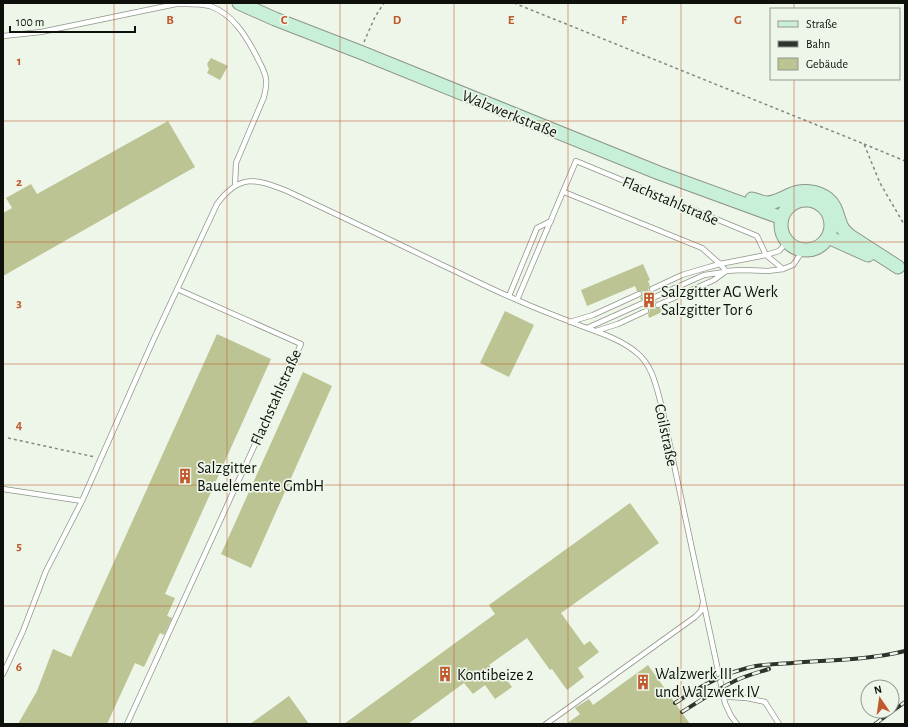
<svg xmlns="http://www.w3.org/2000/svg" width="908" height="727" font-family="'Alegreya Sans',sans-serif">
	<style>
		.building { fill: #bbc492 }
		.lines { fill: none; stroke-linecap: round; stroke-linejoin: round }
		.lane-casing { stroke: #8e968a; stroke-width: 6 }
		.secondary-casing { stroke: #8e968a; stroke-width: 15 }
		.path { stroke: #82887f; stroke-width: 1.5; stroke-dasharray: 3 3; stroke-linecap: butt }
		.lane { stroke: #fff; stroke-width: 4.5 }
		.secondary { stroke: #c8f0d9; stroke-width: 13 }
		.rail-casing { stroke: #2f332d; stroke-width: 4 }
		.rail { stroke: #edf6e8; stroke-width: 2.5; stroke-dasharray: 8; stroke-linecap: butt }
		.grid { fill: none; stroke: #c0592d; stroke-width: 1; stroke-opacity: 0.55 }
		.labels { text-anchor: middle; stroke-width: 3.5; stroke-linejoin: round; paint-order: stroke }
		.street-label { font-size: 16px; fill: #0d100b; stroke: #edf6e8 }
		.poi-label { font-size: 16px; fill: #0d100b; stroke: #edf6e8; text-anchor: start }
		.grid-label { font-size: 13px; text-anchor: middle; font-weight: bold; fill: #c0592d; stroke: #edf6e8; stroke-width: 3.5; stroke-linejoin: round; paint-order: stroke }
	</style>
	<rect width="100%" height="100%" fill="#edf6e8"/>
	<path class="building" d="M211 58 228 66 220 80 207 73 209 69 207 64Z
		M168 121 195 167 3 276V213L12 208 6 198 31 184 37 194Z
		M643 264 650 280 648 281 650 286 649 287 648 290 650 292 653 293 654 294 651 296 652 299 657 301 655 303 654 306 656 308H660L662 312 649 318 648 314 649 313 650 310 648 308H645L644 307 646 305 647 302 645 300H641L640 298 642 296 643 293 641 291H637L635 286 587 306 581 290Z
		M505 311 534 325 509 377 480 363Z
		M217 334 271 359 165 594 175 598 167 616 172 618 164 635 160 633 144 667 135 663 107 724H18L37 691 53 649 71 657Z
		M303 372 332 386 251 568 221 554Z
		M630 503 659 543 561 613 584 645 590 641 599 652 578 668 584 677 567 690 552 669 550 670 527 638 489 665 498 676 502 673 512 687 495 699 485 685 473 694 464 683 408 724H344L495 614 489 605Z
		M648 665 690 724H566L580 714 575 708 589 699 593 705Z
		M289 696 309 724H250Z"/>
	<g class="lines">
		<g class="lane-casing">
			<path id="lane" d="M3 36 41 32 176 4C187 4 199 3 210 6 233 14 246 36 257 57 260 64 265 71 266 79 267 85 265 92 264 97L236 163 235 185
				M564 192 702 248 720 264 726 271
				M652 289 682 275 702 269 720 264 766 255 779 251 787 242
				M509 296 537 228 551 221
				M655 297 704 275 725 272
				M517 300 576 161 757 236 766 255 783 269
				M658 305 714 280 726 271 741 270 768 271 783 269 793 265 804 249
				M570 322 593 315 639 294
				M587 328 643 303
				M596 331 618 324 646 311
				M3 489 82 501
				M3 674 23 631 46 571 82 501 152 343 217 204C239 174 255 178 287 191 338 215 389 239 440 264 466 276 491 289 517 300 535 308 553 315 571 322 593 331 618 337 637 353 652 365 656 385 661 404L725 703 731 716 737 724
				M724 695 730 697 747 698 765 702 779 724
				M127 724 301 344 177 289
				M546 724 695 617 701 611 703 603"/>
		</g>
		<g class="secondary-casing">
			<path id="secondary" d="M239 3 275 19 360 52 659 173 782 218
				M752 199C757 200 762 203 767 203 775 203 783 198 790 195 802 189 817 191 828 199 838 207 837 220 843 229 845 232 848 234 850 236L898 267
				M781 225a25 25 0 1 1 50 0a25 25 0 1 1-50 0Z
				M828 237 868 255"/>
		</g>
		<path class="path" d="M514 3 864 144 880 183 905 226
			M364 42 375 17 384 3
			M864 144 905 161
			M8 438 95 457"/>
		<use href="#lane" class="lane"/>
		<use href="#secondary" class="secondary"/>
		<g class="rail-casing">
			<path id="rail" d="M675 703C701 686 725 672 756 666 768 664 780 664 792 663 829 660 869 660 905 651
				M682 712C701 700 719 688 739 679 749 675 759 672 769 669
				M875 724 905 702"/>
		</g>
		<use href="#rail" class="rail"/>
	</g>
	<path class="grid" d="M114 3V724M227 3V724M340 3V724M454 3V724M568 3V724M681 3V724M794 3V9M794 79V724M3 121H905M3 242H905M3 364H905M3 485H905M3 606H905"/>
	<defs>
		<g id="building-bare" transform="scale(1.2)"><path d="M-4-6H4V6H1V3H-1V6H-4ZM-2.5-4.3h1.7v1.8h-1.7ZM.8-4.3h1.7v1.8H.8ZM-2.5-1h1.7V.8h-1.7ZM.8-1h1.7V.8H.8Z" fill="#c0592d" stroke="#edf6e8" stroke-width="2.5" paint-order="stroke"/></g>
	</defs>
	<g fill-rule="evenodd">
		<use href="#building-bare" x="649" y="300"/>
		<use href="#building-bare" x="185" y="476"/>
		<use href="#building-bare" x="445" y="674"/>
		<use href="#building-bare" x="643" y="682"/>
	</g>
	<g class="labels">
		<g class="street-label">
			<text transform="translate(510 113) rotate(22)" y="6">Walzwerkstraße</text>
			<text transform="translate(671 200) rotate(23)" y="6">Flachstahlstraße</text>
			<text transform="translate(275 397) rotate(-66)" y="6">Flachstahlstraße</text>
			<text transform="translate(667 435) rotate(78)" y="6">Coilstraße</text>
		</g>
		<g class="poi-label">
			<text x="661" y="297">Salzgitter AG Werk<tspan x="661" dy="18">Salzgitter Tor 6</tspan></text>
			<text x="197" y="473">Salzgitter<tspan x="197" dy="18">Bauelemente GmbH</tspan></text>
			<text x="655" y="679">Walzwerk III<tspan x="655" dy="18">und Walzwerk IV</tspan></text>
			<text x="457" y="680">Kontibeize 2</text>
		</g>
	</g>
	<g class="grid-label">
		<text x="170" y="24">B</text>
		<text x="284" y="24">C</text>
		<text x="397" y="24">D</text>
		<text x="511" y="24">E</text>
		<text x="624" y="24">F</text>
		<text x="738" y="24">G</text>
		<text x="19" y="65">1</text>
		<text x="19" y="186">2</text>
		<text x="19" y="307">3</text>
		<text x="19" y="429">4</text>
		<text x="19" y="550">5</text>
		<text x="19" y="671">6</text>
	</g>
	<rect width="908" height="727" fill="none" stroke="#0d100b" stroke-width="8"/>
	<rect x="770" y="8" width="130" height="72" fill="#edf6e8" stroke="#939a90"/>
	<rect x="778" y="21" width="20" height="6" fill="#c8f0d9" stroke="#939a90"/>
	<text x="806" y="28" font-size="12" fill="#0d100b">Straße</text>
	<rect x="778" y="41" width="20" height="6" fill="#2f332d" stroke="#939a90"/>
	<text x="806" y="48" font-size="12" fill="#0d100b">Bahn</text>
	<rect x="778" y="58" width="20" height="12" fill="#bbc492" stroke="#939a90"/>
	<text x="806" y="68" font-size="12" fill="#0d100b">Gebäude</text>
	<g transform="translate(880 699) rotate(347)"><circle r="19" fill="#edf6e8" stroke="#939a90"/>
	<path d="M0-3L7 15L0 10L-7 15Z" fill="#c0592d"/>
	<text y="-6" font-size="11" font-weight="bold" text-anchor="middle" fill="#0d100b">N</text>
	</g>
	<path d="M10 26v6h125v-6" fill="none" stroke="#0d100b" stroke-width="2"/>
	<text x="16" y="26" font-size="12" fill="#0d100b" stroke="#edf6e8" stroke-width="3" paint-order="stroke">100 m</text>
</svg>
